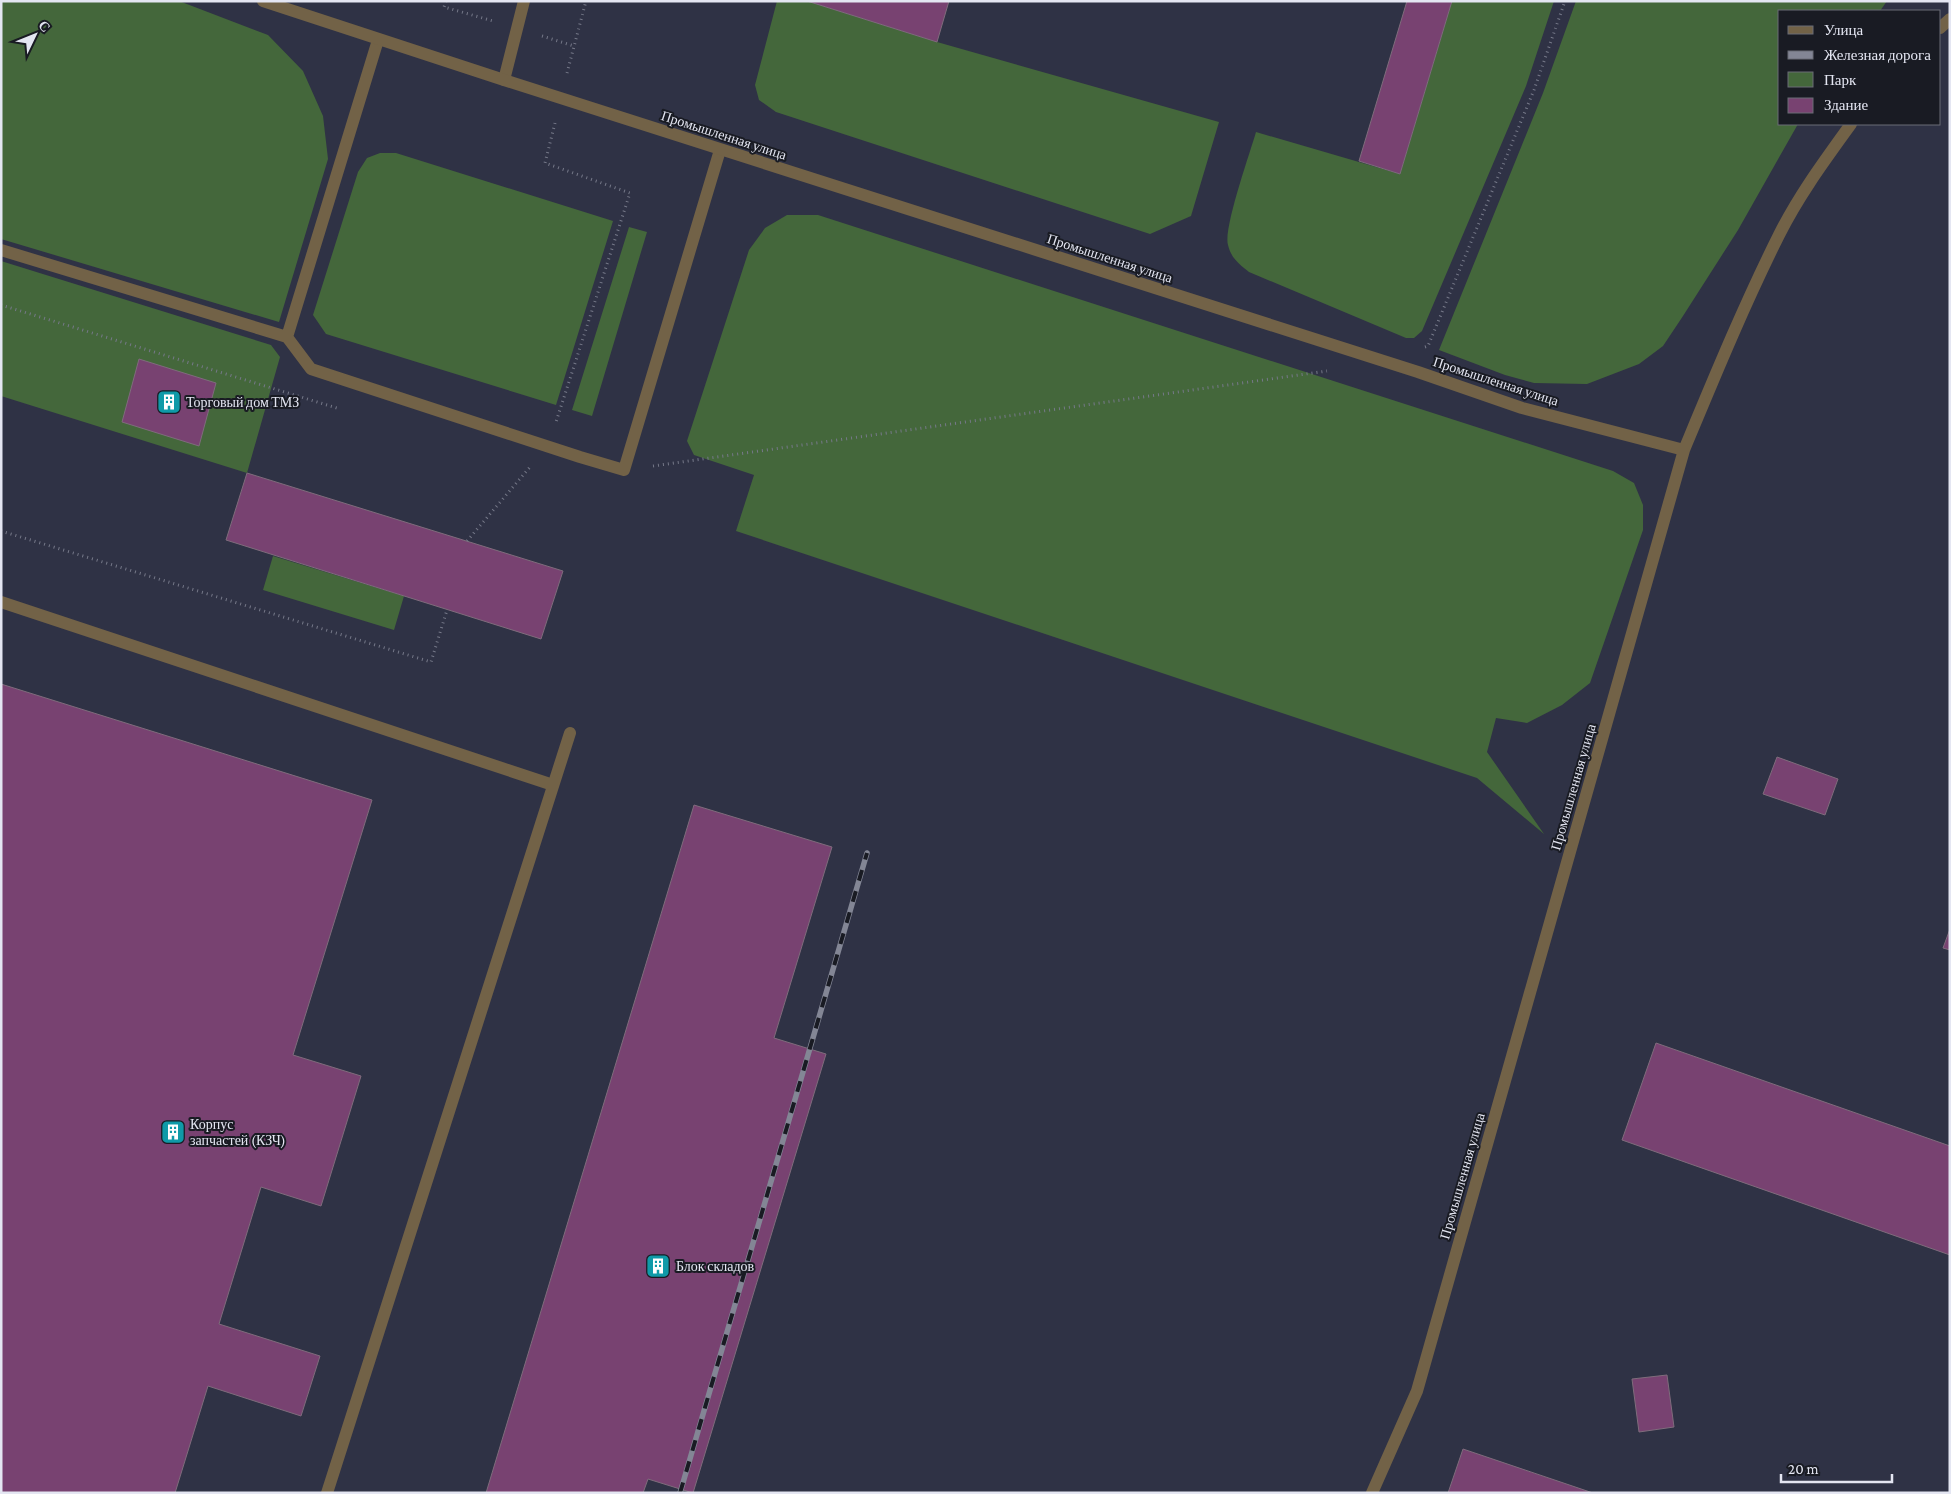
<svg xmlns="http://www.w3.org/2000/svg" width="1951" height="1494" font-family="'Crimson Pro',serif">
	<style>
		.green { fill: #44673b }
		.building { fill: #784271; stroke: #7f6c7c }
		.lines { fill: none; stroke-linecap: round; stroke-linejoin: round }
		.path { stroke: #767989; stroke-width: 3; stroke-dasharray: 1 4; stroke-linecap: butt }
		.lane { stroke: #726247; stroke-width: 12 }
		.street { stroke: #726247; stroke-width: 12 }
		.rail-casing { stroke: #838695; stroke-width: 5.5 }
		.rail { stroke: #191b23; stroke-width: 4; stroke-dasharray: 11; stroke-linecap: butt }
		.labels { text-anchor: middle; stroke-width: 4; stroke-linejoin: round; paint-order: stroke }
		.street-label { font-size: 14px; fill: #e4e6f2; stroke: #191b23 }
		.poi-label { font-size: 14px; fill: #e4e6f2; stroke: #191b23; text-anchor: start }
	</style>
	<rect width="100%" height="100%" fill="#2f3245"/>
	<path class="green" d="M1 1H179L268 35 303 71 323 116 328 159 279 322 1 239Z
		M777 1H807L937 42 1219 122 1191 216 1150 234 776 112 759 100 755 85Z
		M1452 1H1554L1526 86 1422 331 1414 338H1406L1249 272C1239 264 1231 258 1228 245 1223 229 1250 153 1256 132L1400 174Z
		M1576 1H1887L1880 11H1780V124H1798L1738 230 1683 316 1663 346 1639 364 1587 384 1534 383 1505 375 1439 350 1543 93Z
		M380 153H396L613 221 556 405 326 334 313 315 358 172 367 158Z
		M787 215H818L1613 471 1634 483 1643 505V530L1590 683 1562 705 1527 723 1496 718 1487 752 1544 834 1477 778 736 531 754 475 694 455 687 441 749 250 765 228Z
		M629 227 647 232 592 416 572 410Z
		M1 261 271 345 280 357 247 473 1 396Z
		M273 556 404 596 394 630 263 590Z"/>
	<path class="building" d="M807 1H949L937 42Z
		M1407 1H1452L1400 174 1359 161Z
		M139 359 216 383 199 446 122 422Z
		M247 473 563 571 541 639 226 540Z
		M1 684 372 800 293 1055 361 1076 321 1206 261 1187 219 1324 320 1356 301 1416 208 1386 175 1493H1Z
		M1777 757 1838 779 1825 815 1763 794Z
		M694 805 832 847 774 1038 826 1054 693 1493 648 1479 643 1493H486Z
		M1950 929V950L1943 948Z
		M1656 1043 1950 1146V1255L1622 1140Z
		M1667 1375 1674 1427 1639 1432 1632 1379Z
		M1463 1449 1593 1493H1448Z"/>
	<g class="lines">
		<path class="path" d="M446 1 444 7 493 21
			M542 36 574 46
			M567 73 586 1
			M555 123 545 163 630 193 556 422
			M1 305 340 409
			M1425 347 1428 346 1534 90 1565 1
			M653 466 1327 371
			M1 531 431 662 447 610
			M467 541 530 467"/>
		<path class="lane" d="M378 40 287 337 311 369 580 457 624 470 720 150
			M504 80 524 1
			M1 250 287 337
			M1 602 553 785
			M327 1493 570 733"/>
		<path class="street" d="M263 1 504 80 1418 372 1522 408 1684 450
			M1940 28 1950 19
			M1372 1493 1417 1391 1684 450C1714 378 1744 305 1779 235 1799 195 1825 160 1851 124"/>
		<g class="rail-casing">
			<path id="rail" d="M680 1493 867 853"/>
		</g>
		<use href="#rail" class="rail"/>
	</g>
	<defs>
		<g id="building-square" transform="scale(1.25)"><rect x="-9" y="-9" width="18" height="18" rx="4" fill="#0f9aa8" stroke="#191b23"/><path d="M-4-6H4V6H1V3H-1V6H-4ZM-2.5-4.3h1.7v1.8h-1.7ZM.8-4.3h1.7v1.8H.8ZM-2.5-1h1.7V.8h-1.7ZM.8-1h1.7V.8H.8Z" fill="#fff"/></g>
	</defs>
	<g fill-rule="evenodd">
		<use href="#building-square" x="169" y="402"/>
		<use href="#building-square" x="173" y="1132"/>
		<use href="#building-square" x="658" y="1266"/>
	</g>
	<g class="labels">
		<g class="street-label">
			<text transform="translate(724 135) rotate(18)" y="5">Промышленная улица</text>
			<text transform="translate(1110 258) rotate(18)" y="5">Промышленная улица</text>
			<text transform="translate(1496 381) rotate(18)" y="5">Промышленная улица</text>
			<text transform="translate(1573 787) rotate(-74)" y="5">Промышленная улица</text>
			<text transform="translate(1462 1176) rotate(-74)" y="5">Промышленная улица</text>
		</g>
		<g class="poi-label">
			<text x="186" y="407">Торговый дом ТМЗ</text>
			<text x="190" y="1129">Корпус<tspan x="190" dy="16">запчастей (КЗЧ)</tspan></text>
			<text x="676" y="1271">Блок складов</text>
		</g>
	</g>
	<rect width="1951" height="1494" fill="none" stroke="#e4e6f2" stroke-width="5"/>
	<rect x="1778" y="10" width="162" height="115" fill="#191b23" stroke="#6a6c76"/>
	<rect x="1788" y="26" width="25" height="8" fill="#726247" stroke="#6a6c76"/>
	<text x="1824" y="35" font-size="15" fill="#e4e6f2">Улица</text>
	<rect x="1788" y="51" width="25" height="8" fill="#838695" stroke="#6a6c76"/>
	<text x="1824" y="60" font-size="15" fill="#e4e6f2">Железная дорога</text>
	<rect x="1788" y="72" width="25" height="15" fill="#44673b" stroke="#6a6c76"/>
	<text x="1824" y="85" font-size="15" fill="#e4e6f2">Парк</text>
	<rect x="1788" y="98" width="25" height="15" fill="#784271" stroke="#6a6c76"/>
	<text x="1824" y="110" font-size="15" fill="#e4e6f2">Здание</text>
	<g transform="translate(35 35) rotate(47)" stroke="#191b23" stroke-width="4" paint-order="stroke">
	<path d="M0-4L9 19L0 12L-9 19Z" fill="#e4e6f2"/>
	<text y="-8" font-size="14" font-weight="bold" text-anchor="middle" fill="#e4e6f2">С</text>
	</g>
	<path d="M1781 1474v8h111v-8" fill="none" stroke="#e4e6f2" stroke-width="2.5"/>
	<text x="1788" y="1474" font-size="15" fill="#e4e6f2" stroke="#191b23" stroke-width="4" paint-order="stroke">20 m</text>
</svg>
